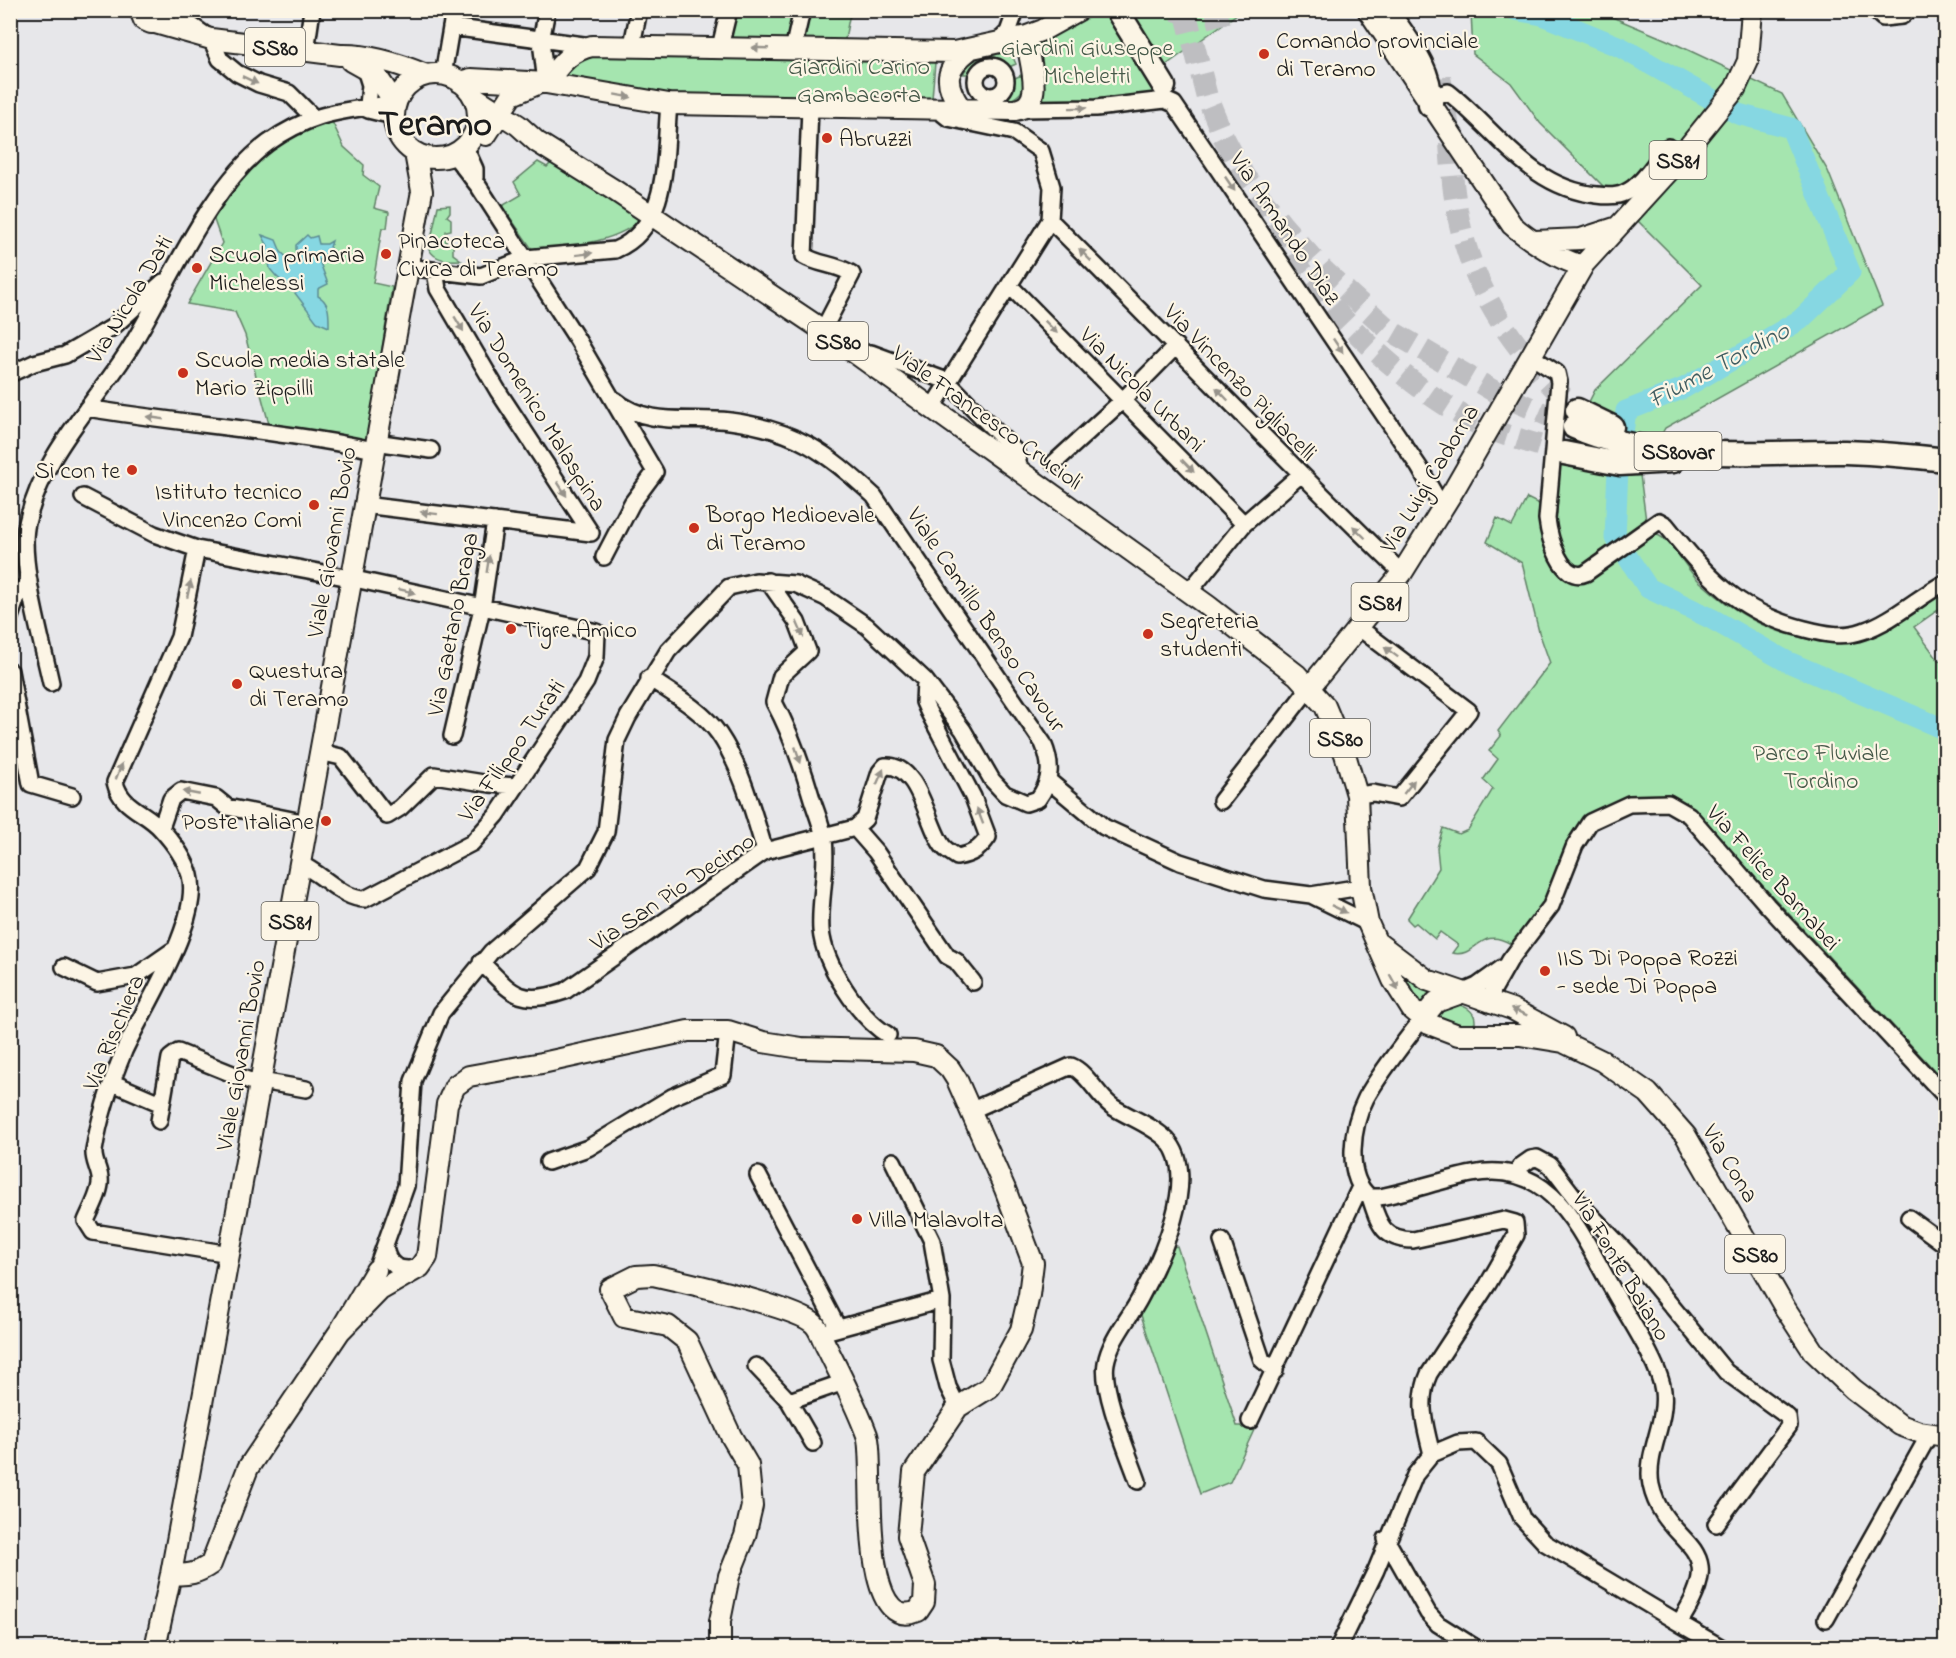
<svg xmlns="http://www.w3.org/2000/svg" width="1956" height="1658" font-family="'Indie Flower',sans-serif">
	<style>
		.green { fill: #a5e5af; stroke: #608066; stroke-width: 1.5 }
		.water { fill: #86d7e2; stroke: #5c8c93; stroke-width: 1.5 }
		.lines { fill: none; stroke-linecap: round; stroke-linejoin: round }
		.river { stroke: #86d7e2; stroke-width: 21 }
		.highway-tunnel { stroke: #bebec1; stroke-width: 22; stroke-dasharray: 22 11; stroke-linecap: butt }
		.minor-casing { stroke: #1c1c1c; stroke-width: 20 }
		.major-casing { stroke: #1c1c1c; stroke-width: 24 }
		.highway-casing { stroke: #1c1c1c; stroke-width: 27 }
		.minor { stroke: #fcf5e5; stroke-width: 15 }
		.major { stroke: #fcf5e5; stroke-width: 20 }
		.highway { stroke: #fcf5e5; stroke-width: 22 }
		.oneway { fill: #97938b }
		.poi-dot { fill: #c8321e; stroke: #fcf5e5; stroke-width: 2 }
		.labels { text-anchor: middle; stroke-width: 4.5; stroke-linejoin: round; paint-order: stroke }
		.shield { fill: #fcf5e5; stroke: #5f5d58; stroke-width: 1.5 }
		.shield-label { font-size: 22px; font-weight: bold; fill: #1c1c1c }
		.poi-label { font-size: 24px; fill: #1c1c1c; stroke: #fcf5e5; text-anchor: start }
		.park-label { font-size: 24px; fill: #455848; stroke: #fcf5e5 }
		.street-label { font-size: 24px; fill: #1c1c1c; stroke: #fcf5e5 }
		.water-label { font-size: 26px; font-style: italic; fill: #415d61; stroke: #fcf5e5 }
		.town-label { font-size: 36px; font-weight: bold; fill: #1c1c1c; stroke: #fcf5e5 }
	</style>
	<rect width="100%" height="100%" fill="#e7e7ea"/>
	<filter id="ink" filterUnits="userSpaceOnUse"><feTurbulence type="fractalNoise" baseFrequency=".0167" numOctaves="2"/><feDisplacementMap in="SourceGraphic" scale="12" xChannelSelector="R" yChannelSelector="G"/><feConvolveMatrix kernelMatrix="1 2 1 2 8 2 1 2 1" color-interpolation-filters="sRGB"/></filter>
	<g filter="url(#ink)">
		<path class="green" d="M729 10 764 11 800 20 802 11H855L849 18 843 49 936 51 931 110 725 105 568 79 564 70 566 57 720 47Z
			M1079 11H1115L1161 101 1028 103 1027 49Z
			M1130 11H1241L1162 68Z
			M1471 11H1598L1667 40 1782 94 1828 171 1882 306 1665 428 1640 475 1646 521 1653 533C1674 540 1683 566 1699 581 1735 613 1767 633 1815 640 1834 642 1850 644 1869 637 1892 628 1922 601 1945 588V605L1914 627 1939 661 1945 657V1071L1936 1072 1697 815 1644 797 1621 799 1599 809 1576 830 1543 904 1511 944C1479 925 1477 959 1452 953L1458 945 1440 932 1435 939 1416 923 1413 925 1407 919 1439 868 1437 848 1443 828 1459 834 1468 830 1493 789 1483 780 1498 759 1489 751 1501 736 1498 731 1550 663 1539 632 1522 563 1487 542 1497 518 1512 526 1527 498 1557 513 1559 461 1595 390 1702 285 1540 123 1511 83 1473 54Z
			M1005 52 1011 53 1016 64 1009 67C996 55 977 58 970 74H963L970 62Z
			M1021 75C1028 92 1016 100 1001 102L1011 90 1013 79Z
			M329 115 344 147 364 165 363 175 379 187 374 208 389 212 387 228H382L373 283 392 287 366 445 269 424 245 335 235 312 187 304 222 243 214 220 216 209 246 169 273 145Z
			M553 161 646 215C618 244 571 246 532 249L502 206 521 195 514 182 538 162 547 167Z
			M450 205V212L447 216 451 219V230L446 231V243H453V254L461 260C449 261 435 261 429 249L438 206Z
			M1392 956 1435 992 1418 1006 1405 988Z
			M1454 1003C1464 1006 1476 1010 1475 1023L1464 1027 1437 1020 1435 1012Z
			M1177 1246 1237 1426H1249L1254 1430 1230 1482 1200 1494 1139 1309 1166 1248Z"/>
		<path class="water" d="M262 235 276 240 281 252 290 260 296 258V245L307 235 310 238 317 236 319 244H327L332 241 328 254 319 260 328 284 318 289V296C330 302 329 315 329 327L317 322 295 293 276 276 270 269 268 257 263 250 268 246Z"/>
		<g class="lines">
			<path class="river" d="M1515 10 1542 15 1620 47 1738 114 1791 128 1850 272 1800 320 1684 388 1626 411 1618 468 1615 538 1648 588 1712 619 1786 661 1946 730"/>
			<path class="highway-tunnel" d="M1175 10 1202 19 1234 10
				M1185 10 1207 97 1223 136 1244 176 1283 226 1322 269 1389 330 1497 393 1574 427
				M1440 78C1449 113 1450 147 1453 183 1463 278 1508 347 1577 410
				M1269 230C1326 306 1390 376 1474 422 1501 436 1535 443 1564 453"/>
			<g class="minor-casing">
				<path id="minor" d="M179 10 188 23 211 39 220 59 237 73 259 84 289 93 313 117
					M1874 10 1883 18 1902 16 1909 10
					M451 27 591 46
					M997 43 1008 32 1016 10
					M632 45 639 10
					M720 47 729 10
					M793 50 802 10
					M306 51 312 10
					M364 66 370 85 368 105
					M976 81a15 15 0 1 1 30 0a15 15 0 1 1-30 0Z
					M443 75 454 10
					M546 83 541 41 547 10
					M1430 105 1440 94 1448 92C1497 130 1529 188 1597 195 1605 196 1616 197 1624 193 1642 186 1656 161 1668 147
					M810 108 804 256C819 265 837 264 852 274L823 330
					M1020 109 1096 108 1165 100 1174 104 1419 467 1439 502 1441 511
					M368 110 393 116
					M465 147 475 169V178
					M454 155 479 187 577 339 655 472 632 503 604 557
					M1050 220C1168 337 1282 458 1402 573
					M407 267 481 276 526 258 615 250C671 226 664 155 669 104
					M435 271 438 289 498 391 591 533
					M1010 286 1244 524
					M857 355 871 353 947 381 1016 452 1020 471
					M1531 356 1557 373 1559 382 1547 519C1549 536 1561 584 1586 573L1659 521 1666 525C1707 576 1738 613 1805 629 1824 634 1843 638 1863 631 1893 621 1918 597 1946 582
					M10 374 34 363 65 355 113 327 163 282
					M87 408C183 424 279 430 374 450
					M932 408 1050 220 1052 187 1041 151 1014 132 948 118 938 110
					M375 442 431 450
					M1054 463 1123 400 1176 346
					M83 497 154 534 197 549 350 578 597 632 596 657 586 682 497 815 472 843 365 899C342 899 322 873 300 864
					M364 505 591 533
					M197 549 179 637 115 782C121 808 145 811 161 829 172 841 185 859 190 875 202 920 143 1009 124 1051 111 1082 99 1119 94 1151 93 1160 99 1169 100 1178 102 1190 91 1209 86 1221L93 1232 230 1254
					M768 581 797 622 808 651 781 676 774 702C791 733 802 765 812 799 816 812 822 825 824 839 828 871 819 900 821 930 824 964 859 1018 888 1035
					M1189 592 1244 524 1300 475
					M10 617 18 594 29 581
					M10 671 31 784 72 796
					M649 678C673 694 702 710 719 734 742 768 753 812 765 851
					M51 683C43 645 18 559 27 523 44 451 93 407 130 348 169 285 208 187 268 143 313 111 344 111 395 103
					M452 736 482 608 495 521
					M320 752 341 757 387 816 400 808 434 775 490 784 515 786
					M1049 781 1104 827 1180 862 1264 889 1311 895 1368 923
					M1357 795 1373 793 1399 798 1469 711 1358 627
					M1221 801 1310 687
					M161 828 171 799 181 791 216 798 227 807 307 823
					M855 828 865 819 880 772 885 766C919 763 927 824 942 845 945 850 952 853 957 857 972 854 979 850 988 837L973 797 928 711 924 702 925 680
					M1311 895 1361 887
					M481 962C512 993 519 1007 565 991L765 851 855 828 876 852 947 956 956 961 973 982
					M64 967 97 983 136 976 172 951
					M1461 993 1477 986 1502 968
					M1490 1004 1493 990 1510 960 1551 906 1575 845 1590 822 1629 804 1668 803 1689 815 1767 905 1946 1097
					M261 1081 306 1089
					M113 1083 162 1104
					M970 1111 1071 1066C1088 1073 1097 1096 1113 1107 1130 1118 1152 1125 1167 1140 1201 1176 1159 1263 1140 1298 1129 1319 1110 1340 1106 1363 1101 1390 1128 1453 1138 1481
					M159 1121 170 1058 178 1052 260 1085
					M893 1161 932 1241 942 1300 941 1360 948 1387 958 1407
					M548 1162 588 1148 672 1097 723 1075 728 1031
					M1516 1174 1521 1166 1531 1159 1537 1158 1550 1165 1579 1203 1632 1258 1726 1372 1788 1417 1789 1426 1716 1524
					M758 1175 838 1328
					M1370 1197C1379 1224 1382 1239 1413 1240L1504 1220 1515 1223 1516 1235 1488 1284 1429 1374C1417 1400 1425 1427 1432 1454
					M1909 1218 1946 1245
					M1222 1241 1262 1360 1275 1371
					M385 1245C387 1265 398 1272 417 1268
					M376 1270 406 1186 413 1081 441 1013 491 952 588 868 606 832 617 740 628 717 668 651 729 587 756 581 795 584 826 598 867 626 925 680 963 730 992 780 1005 794 1026 803 1038 799C1052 780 1052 764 1043 743L874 496C826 452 797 430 730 421 690 416 648 428 615 400
					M828 1331 942 1300
					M756 1366 789 1401 813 1443
					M789 1401 844 1382
					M1250 1421 1360 1187
					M1386 1539 1428 1613 1438 1624 1476 1648
					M1826 1619 1929 1435
					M1679 1623 1722 1648
					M1338 1648 1376 1570 1415 1475 1432 1454 1458 1443 1476 1442 1499 1464 1522 1518 1545 1543 1679 1623C1735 1539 1665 1550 1651 1485 1645 1454 1667 1423 1663 1391 1660 1364 1627 1316 1613 1290 1580 1233 1553 1158 1472 1174 1441 1180 1411 1191 1380 1197H1370C1344 1177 1352 1125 1366 1098 1381 1071 1403 1044 1422 1019"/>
			</g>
			<g class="major-casing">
				<path id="major" d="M140 10 144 20 151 23 162 19 165 10
					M1368 10 1512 225C1524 236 1570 268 1584 264
					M155 23 211 39 340 55C368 54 400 64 426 75
					M351 61 376 75 395 103
					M394 116a42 42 0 1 1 84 0a42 42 0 1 1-84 0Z
					M460 82 471 79 546 83 669 104 1015 110C1049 105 1026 56 1027 36
					M546 83C560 65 569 51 592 46L954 52 1027 36 1043 30 1079 10
					M473 96 518 125 537 142 614 190 823 330 1208 606 1297 675 1325 706 1345 754 1357 795 1361 887 1368 923 1393 980 1412 1010 1429 1024 1458 1035H1520L1563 1042 1602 1061 1648 1093 1686 1136 1785 1308 1813 1351 1853 1389 1900 1425 1919 1432 1946 1436
					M960 107C943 82 945 69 969 50
					M486 135 512 95 535 85
					M1535 241 1581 239 1615 228
					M1310 687 1402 573 1455 488 1584 264 1668 172 1735 89 1748 61 1752 10
					M1378 943 1427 980 1512 1009 1564 1037
					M1422 1019 1436 1002 1461 993
					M340 1331 380 1290 420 1267 427 1257 447 1104 455 1086 469 1076 542 1063 688 1031H728L763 1042 801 1048 914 1051 936 1056 950 1069 957 1080 1005 1189 1033 1263 1029 1295 1021 1330 990 1387 958 1407 914 1472 908 1536 925 1585 924 1602 918 1611C856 1637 876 1459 867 1435 856 1405 841 1376 827 1348 823 1341 820 1330 814 1324 799 1308 680 1281 653 1275L636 1276 610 1289 624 1317 668 1326 687 1341 731 1436 748 1465 752 1506 745 1536 729 1576 720 1621V1648
					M171 1574C188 1576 198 1573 211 1564L248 1468 340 1331 376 1270
					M155 1648 171 1574 422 191 415 153"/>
			</g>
			<g class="highway-casing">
				<path id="highway" d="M1117 10 1164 86
					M1386 10C1405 39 1433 69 1430 105
					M1577 410 1612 427
					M1574 427C1658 464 1755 451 1845 452 1878 453 1912 456 1946 460
					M1564 453 1620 464 1673 461"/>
			</g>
			<use href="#minor" class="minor"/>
			<use href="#major" class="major"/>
			<use href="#highway" class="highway"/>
		</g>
		<defs><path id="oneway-solid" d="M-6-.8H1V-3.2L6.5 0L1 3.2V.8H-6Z" transform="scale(1.5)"/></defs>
		<g class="oneway">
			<use href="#oneway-solid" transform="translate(760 48) rotate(-178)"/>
			<use href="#oneway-solid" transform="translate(250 80) rotate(26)"/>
			<use href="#oneway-solid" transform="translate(623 96) rotate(10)"/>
			<use href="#oneway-solid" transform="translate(1078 108) rotate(-1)"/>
			<use href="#oneway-solid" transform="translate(1230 184) rotate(56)"/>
			<use href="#oneway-solid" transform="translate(584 254) rotate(-7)"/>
			<use href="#oneway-solid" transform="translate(1085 255) rotate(-135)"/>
			<use href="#oneway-solid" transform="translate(459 324) rotate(59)"/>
			<use href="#oneway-solid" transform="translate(1051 327) rotate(45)"/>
			<use href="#oneway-solid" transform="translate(1338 346) rotate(56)"/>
			<use href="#oneway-solid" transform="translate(1222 394) rotate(-134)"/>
			<use href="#oneway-solid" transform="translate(155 418) rotate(-172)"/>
			<use href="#oneway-solid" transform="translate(1188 466) rotate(46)"/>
			<use href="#oneway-solid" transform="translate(562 489) rotate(57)"/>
			<use href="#oneway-solid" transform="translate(429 513) rotate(-173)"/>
			<use href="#oneway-solid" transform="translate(1359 532) rotate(-136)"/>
			<use href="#oneway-solid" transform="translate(488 564) rotate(-81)"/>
			<use href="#oneway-solid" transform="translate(189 589) rotate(-78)"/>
			<use href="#oneway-solid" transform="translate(407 591) rotate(13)"/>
			<use href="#oneway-solid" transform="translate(800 629) rotate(66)"/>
			<use href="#oneway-solid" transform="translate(1391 652) rotate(-143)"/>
			<use href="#oneway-solid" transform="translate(798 755) rotate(71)"/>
			<use href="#oneway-solid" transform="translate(119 771) rotate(-69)"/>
			<use href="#oneway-solid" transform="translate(880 777) rotate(-66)"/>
			<use href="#oneway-solid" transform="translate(1409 787) rotate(-52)"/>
			<use href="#oneway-solid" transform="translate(191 793) rotate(-169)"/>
			<use href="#oneway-solid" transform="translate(980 816) rotate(-111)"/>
			<use href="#oneway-solid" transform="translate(1339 909) rotate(26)"/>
			<use href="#oneway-solid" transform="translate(1394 982) rotate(61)"/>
			<use href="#oneway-solid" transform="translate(1519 1012) rotate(-158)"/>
		</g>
	</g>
	<g class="poi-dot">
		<circle cx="1264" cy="54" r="6"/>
		<circle cx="827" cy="138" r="6"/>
		<circle cx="386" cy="254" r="6"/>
		<circle cx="197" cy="268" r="6"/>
		<circle cx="183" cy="373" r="6"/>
		<circle cx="132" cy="470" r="6"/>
		<circle cx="314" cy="505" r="6"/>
		<circle cx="694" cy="528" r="6"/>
		<circle cx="511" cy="629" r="6"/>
		<circle cx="1148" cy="634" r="6"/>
		<circle cx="237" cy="684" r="6"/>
		<circle cx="326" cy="821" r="6"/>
		<circle cx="1545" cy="971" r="6"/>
		<circle cx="857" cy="1219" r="6"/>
	</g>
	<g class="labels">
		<g class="shield">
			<rect x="245" y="28" width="60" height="38" rx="4.5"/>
			<rect x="1649.5" y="141" width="57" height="38" rx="4.5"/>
			<rect x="808" y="322" width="60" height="38" rx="4.5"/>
			<rect x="1634.5" y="432" width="87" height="38" rx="4.5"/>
			<rect x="1351.5" y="583" width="57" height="38" rx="4.5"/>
			<rect x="1310" y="719" width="60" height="38" rx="4.5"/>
			<rect x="261.5" y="902" width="57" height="38" rx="4.5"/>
			<rect x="1725" y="1235" width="60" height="38" rx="4.5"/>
		</g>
		<g class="shield-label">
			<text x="275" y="55">SS80</text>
			<text x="1678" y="168">SS81</text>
			<text x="838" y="349">SS80</text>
			<text x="1678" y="459">SS80var</text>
			<text x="1380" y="610">SS81</text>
			<text x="1340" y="746">SS80</text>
			<text x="290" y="929">SS81</text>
			<text x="1755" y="1262">SS80</text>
		</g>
		<g class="poi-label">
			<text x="1276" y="48">Comando provinciale<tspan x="1276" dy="28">di Teramo</tspan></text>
			<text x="839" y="146">Abruzzi</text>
			<text x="398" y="248">Pinacoteca<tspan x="398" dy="28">Civica di Teramo</tspan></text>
			<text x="209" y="262">Scuola primaria<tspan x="209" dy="28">Michelessi</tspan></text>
			<text x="195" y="367">Scuola media statale<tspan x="195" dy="28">Mario Zippilli</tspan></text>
			<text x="120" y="478" text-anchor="end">Sì con te</text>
			<text x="302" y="499" text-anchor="end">Istituto tecnico<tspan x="302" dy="28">Vincenzo Comi</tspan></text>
			<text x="706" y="522">Borgo Medioevale<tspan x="706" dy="28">di Teramo</tspan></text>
			<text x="1160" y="628">Segreteria<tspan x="1160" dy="28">studenti</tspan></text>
			<text x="523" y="637">Tigre Amico</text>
			<text x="249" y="678">Questura<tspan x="249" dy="28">di Teramo</tspan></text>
			<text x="314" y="829" text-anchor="end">Poste Italiane</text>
			<text x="1557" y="965">IIS Di Poppa Rozzi<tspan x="1557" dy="28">- sede Di Poppa</tspan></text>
			<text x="869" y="1227">Villa Malavolta</text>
		</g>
		<g class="park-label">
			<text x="1087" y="55">Giardini Giuseppe<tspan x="1087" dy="28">Micheletti</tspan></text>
			<text x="859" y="74">Giardini Carino<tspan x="859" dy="28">Gambacorta</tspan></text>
			<text x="1821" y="760">Parco Fluviale<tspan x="1821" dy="28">Tordino</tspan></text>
		</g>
		<g class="street-label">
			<text transform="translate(1286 228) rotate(56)" y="8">Via Armando Diaz</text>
			<text transform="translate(129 299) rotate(-59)" y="8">Via Nicola Dati</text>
			<text transform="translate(1241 382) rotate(46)" y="8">Via Vincenzo Pigliacelli</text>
			<text transform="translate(1143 389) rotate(45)" y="8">Via Nicola Urbani</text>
			<text transform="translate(538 407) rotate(58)" y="8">Via Domenico Malaspina</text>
			<text transform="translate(988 417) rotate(36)" y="8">Viale Francesco Crucioli</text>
			<text transform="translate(1429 478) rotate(-59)" y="8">Via Luigi Cadorna</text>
			<text transform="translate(331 542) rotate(-80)" y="8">Viale Giovanni Bovio</text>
			<text transform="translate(987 619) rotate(56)" y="8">Viale Camillo Benso Cavour</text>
			<text transform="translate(452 624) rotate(-79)" y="8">Via Gaetano Braga</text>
			<text transform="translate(511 750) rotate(-55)" y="8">Via Filippo Turati</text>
			<text transform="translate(1774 877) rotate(48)" y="8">Via Felice Barnabei</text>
			<text transform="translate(672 891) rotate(-34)" y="8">Via San Pio Decimo</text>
			<text transform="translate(113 1032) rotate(-67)" y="8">Via Rischiera</text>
			<text transform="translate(240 1055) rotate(-80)" y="8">Viale Giovanni Bovio</text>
			<text transform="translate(1731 1163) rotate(59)" y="8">Via Cona</text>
			<text transform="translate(1622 1266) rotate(59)" y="8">Via Fonte Baiano</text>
		</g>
		<g class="water-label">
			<text transform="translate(1718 364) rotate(-28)" y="9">Fiume Tordino</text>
		</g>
		<g class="town-label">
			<text x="435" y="135">Teramo</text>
		</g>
	</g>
	<rect width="1956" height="1658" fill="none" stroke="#fcf5e5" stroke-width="36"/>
	<rect x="18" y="18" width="1920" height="1622" fill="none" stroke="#1c1c1c" stroke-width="2" filter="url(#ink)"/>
</svg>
